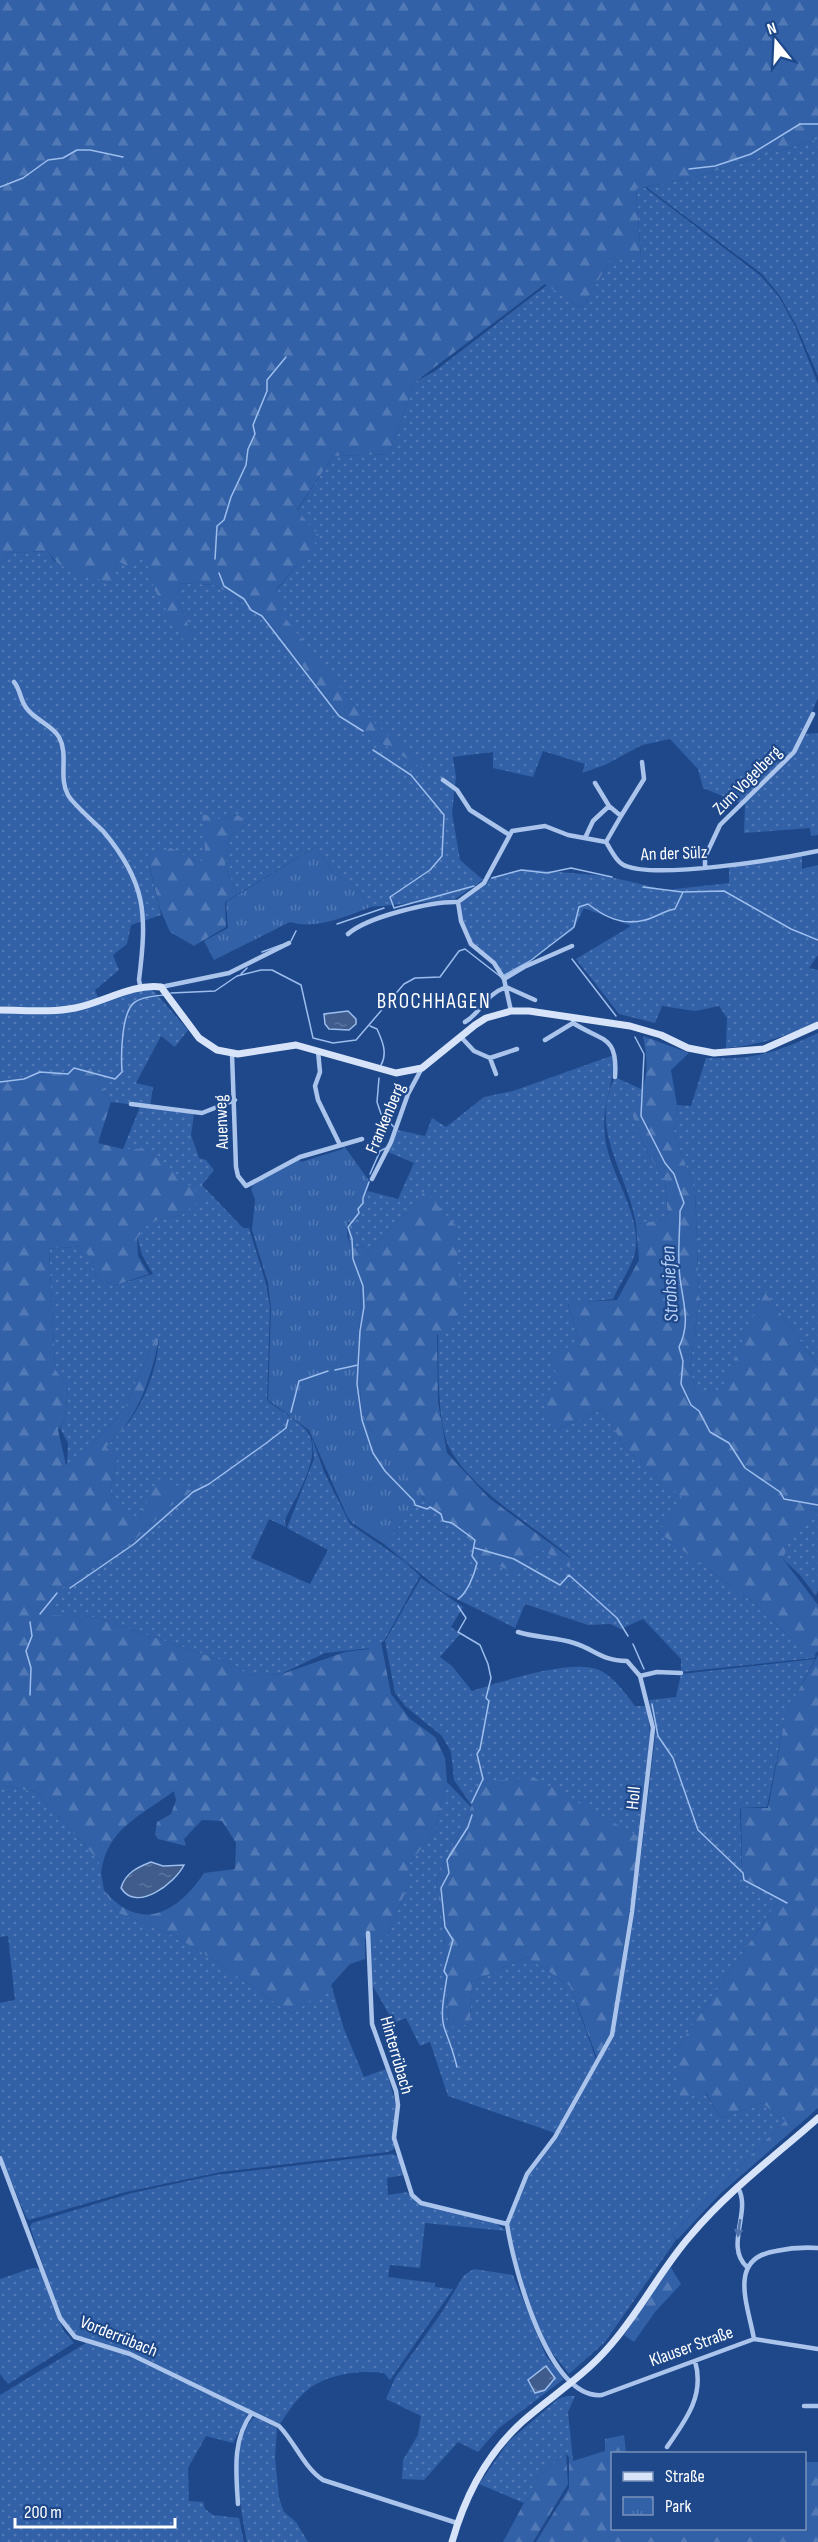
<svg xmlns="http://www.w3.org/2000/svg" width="818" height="2542" font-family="'Sofia Sans Condensed',sans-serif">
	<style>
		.grass { fill: url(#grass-dots) }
		.forest { fill: url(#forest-firs) }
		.park { fill: url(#park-tufts) }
		.water { fill: url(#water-ripples); stroke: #9dbeed; stroke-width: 1.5 }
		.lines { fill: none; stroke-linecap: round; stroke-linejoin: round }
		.stream { stroke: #9dbeed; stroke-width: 1.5 }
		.minor { stroke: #aac4ec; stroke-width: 4.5 }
		.secondary { stroke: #d6e3f9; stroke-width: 7 }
		.oneway { fill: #4f73ac }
		.labels { text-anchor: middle; stroke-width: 4.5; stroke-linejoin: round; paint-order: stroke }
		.street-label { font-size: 18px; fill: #fff; stroke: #1e488a }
		.water-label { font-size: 20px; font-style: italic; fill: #b6cef3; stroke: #1e488a }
		.quarter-label { font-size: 21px; letter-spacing: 1.5px; fill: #fff; stroke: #1e488a }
	</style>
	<defs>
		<pattern id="grass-dots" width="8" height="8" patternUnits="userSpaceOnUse" patternTransform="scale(1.5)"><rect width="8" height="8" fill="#3261a8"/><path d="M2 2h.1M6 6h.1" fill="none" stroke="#5179b5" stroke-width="1.8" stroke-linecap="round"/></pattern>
		<pattern id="forest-firs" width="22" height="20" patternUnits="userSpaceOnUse" patternTransform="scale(1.5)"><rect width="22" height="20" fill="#3261a8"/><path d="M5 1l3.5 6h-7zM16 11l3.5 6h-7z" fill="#5179b5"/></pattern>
		<pattern id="park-tufts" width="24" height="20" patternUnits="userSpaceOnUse" patternTransform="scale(1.5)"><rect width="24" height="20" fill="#3261a8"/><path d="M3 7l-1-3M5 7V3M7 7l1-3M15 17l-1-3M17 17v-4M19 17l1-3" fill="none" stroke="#5179b5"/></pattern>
		<pattern id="water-ripples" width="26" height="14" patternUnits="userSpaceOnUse" patternTransform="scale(1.5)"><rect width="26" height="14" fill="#3f5c8d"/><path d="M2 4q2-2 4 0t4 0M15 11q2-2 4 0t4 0" fill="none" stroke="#5c749e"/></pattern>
	</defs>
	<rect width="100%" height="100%" fill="#1e488a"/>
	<path class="grass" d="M818 139V376L796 325 780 296 762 274 646 187 695 177Z
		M644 187 761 276 779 297 795 326 818 384V698L798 745 740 803 703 788 698 769 670 739 642 745 605 765 582 773 585 764 543 751 533 777 493 768V752L453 757 456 777 452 813 460 860 483 880 455 899 371 907 355 886 335 874 315 847 238 894 225 866 230 836 249 823 238 815 220 819 207 860 197 862 171 849 147 856 161 915 131 925 127 944 113 955 119 970 95 990 100 1002 141 989 153 990 188 1030 175 1047 161 1036 136 1083 153 1087 150 1107 111 1102 92 1068 17 1078 0 1083V1010H45L0 1006V565L9 553 47 551 54 561 112 581 118 561 135 557 147 560 154 589 192 634 177 599 180 583 215 585 264 616 344 720 421 767 349 699 277 609V590L319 537 297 511 333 456 389 454 415 382 435 371 547 285 582 309 611 258 641 256 636 189Z
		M818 733V835L811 836 810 828 744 833 745 805 742 804 795 753 806 734Z
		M802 855V869L818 865V955L809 968 818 970V1021C788 1036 760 1045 726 1048L727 1018 719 1006 695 1011 662 1006 655 1023 619 1014 576 959 631 926 584 908 573 930 505 977C494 961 484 957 473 944 466 937 456 909 463 900 472 890 484 890 491 877L524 869 606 876 666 890 729 883V866Z
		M818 1033V1365L764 1291 721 1391H696L690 1369 699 1300 695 1191 674 1133 677 1105 691 1106 706 1058C754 1060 775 1053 818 1033Z
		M614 1055C614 1087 601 1103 605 1137 609 1174 643 1215 635 1253 631 1268 619 1285 613 1299L568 1304 579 1342 561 1383 557 1429 603 1409 625 1448 687 1501 658 1532 754 1603 784 1632 816 1656 814 1658 681 1672V1659L643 1619 621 1629 610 1624 588 1625 525 1604 515 1628 443 1592 384 1544 423 1498 469 1539 520 1562 543 1550 570 1567V1557C533 1524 477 1495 451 1451 436 1425 439 1363 438 1333L461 1313 425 1191 368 1253 364 1246 351 1249C343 1221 354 1214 368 1191L398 1199 414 1163 388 1152 398 1130 425 1136 432 1118 446 1127 484 1097 513 1091Z
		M615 1077 643 1090 632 1114 645 1148 665 1181 668 1219 636 1224C628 1172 588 1131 615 1077Z
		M140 1107 194 1114 191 1135 199 1158 206 1160 214 1170 202 1185 243 1228H249L266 1284 270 1307 267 1400C277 1409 306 1425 310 1436 320 1462 295 1497 285 1520L286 1527 269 1519 251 1558 310 1584 328 1550 287 1528 314 1459 312 1438 324 1472 350 1524 404 1561 420 1576 384 1641 371 1648 325 1653 281 1674 250 1676 232 1664 95 1617 52 1616 53 1600 64 1586 132 1542 168 1508 192 1491 138 1520 110 1493 117 1458 105 1447C136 1423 157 1377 159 1338H155L124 1410 101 1435 67 1465 68 1443 60 1428 65 1419 68 1387 55 1369 49 1249 85 1246 98 1280 116 1285 153 1274 142 1255 137 1236 150 1222 182 1215 146 1149H123Z
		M811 1510 818 1511V1590L816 1596 800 1575 783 1559 793 1529Z
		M421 1578 463 1607 451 1627 460 1634 440 1657 452 1666 472 1691C500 1682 572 1658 599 1670 614 1677 625 1693 635 1706H647L650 1734 641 1838 592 1811 483 1782 472 1806 454 1780 451 1752 442 1736 405 1706 395 1693 385 1641Z
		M815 1659 786 1714 767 1807 740 1808 742 1878 781 1897 677 2048 721 2118 762 2103 785 2121 672 2234 676 2240 605 2342 569 2374 543 2341 517 2273 508 2225 528 2174 560 2133 614 2035 634 1914 656 1729 649 1700 676 1697 681 1674Z
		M447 1782 471 1807 436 1880 444 1933 449 2028 470 2024 472 1982 527 1957 570 1986 596 2059 555 2133 448 2096 430 2042 420 2046 406 2018 394 2023 370 1981V1942L365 1938H386L408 1886V1865L434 1833Z
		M0 1785 36 1792 99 1861 104 1890 116 1912 172 1935 203 1953 292 2014 331 1984 344 2029 364 2077 386 2069 396 2105 394 2149 388 2152 221 2172 126 2192 36 2218 29 2220 26 2217 0 2154V2003L15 2000 8 1936 0 1937Z
		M393 2154 399 2157 404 2175 387 2178 388 2195 407 2192 420 2204 492 2220 506 2231 425 2223 420 2268 390 2265 388 2277 435 2283V2287L453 2289 390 2380 384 2373C357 2370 324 2374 303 2394 294 2402 287 2414 280 2424L132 2353 75 2336 61 2317 30 2227 32 2223 132 2193 215 2175Z
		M32 2268H37L41 2271 63 2330 74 2343 8 2384 0 2374V2279Z
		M474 2269 513 2275 546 2356 564 2379 499 2428 478 2452 458 2442 424 2480 402 2479 403 2460 418 2435 421 2416 386 2399 395 2378 442 2312 464 2275Z
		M86 2343 132 2357 246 2411 248 2414 233 2443 206 2436 188 2468 189 2501 203 2502 205 2509 213 2515 239 2518 244 2542H0V2395Z
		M567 2396H575L568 2412 573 2461 566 2454 536 2478V2489L524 2503 479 2484 509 2441 558 2399Z
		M255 2417 277 2428 275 2458 279 2498 284 2512 296 2522 308 2542H247C241 2511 227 2439 255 2417Z"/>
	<path class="forest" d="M0 0H818V139L695 177 636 189 641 257 611 258 582 309 545 284 415 382 389 454 333 456 297 510 320 537 277 589 284 601 278 609 349 699 425 770 344 720 264 616 215 585 180 583 177 599 192 634 184 641 154 589 146 560 135 557 127 566 118 561 112 582C85 577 64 574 47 551L9 553 0 565Z
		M202 814 220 819 238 815 249 823 230 836 225 866 238 894 225 902 226 927 194 946 170 932 160 909 147 856 171 848 197 862 206 860Z
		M643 1036 689 1053 671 1070 677 1105 674 1133 695 1191 699 1300 690 1369 696 1391 721 1390 764 1291 818 1365V1511L811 1510 804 1530H793L783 1559 818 1605V1651L814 1655 784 1632 754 1603 658 1532 686 1501 625 1448 603 1409 557 1429 550 1423 541 1397 561 1383 548 1357 579 1342 568 1303 617 1300 639 1260 636 1224 668 1219 665 1181 645 1148 632 1114C647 1081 650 1072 643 1036Z
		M92 1068 111 1102 98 1143 123 1149H146L203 1197 182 1215 150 1222 137 1238 138 1256 149 1274 116 1285 98 1280 84 1246 49 1249 55 1369 68 1387 65 1419 58 1430 66 1465 101 1435 124 1410 155 1338H159C151 1379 138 1419 106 1447L117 1458 110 1493 138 1519 159 1479 192 1491 168 1508 132 1542 64 1586 54 1600 52 1615 95 1617 232 1664 250 1676 282 1674 345 1652 368 1649 381 1642 391 1694 410 1719 435 1737 445 1758 447 1782 434 1833 408 1865V1886L386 1938H365V1959L350 1964 331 1985 292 2014 203 1953 172 1935 116 1912 104 1890C139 1933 177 1914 204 1873L235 1869 236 1843 222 1821 202 1820 184 1839 186 1846 158 1839 155 1835 157 1822 171 1814 176 1800 174 1791C141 1816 107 1828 101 1873L99 1861 36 1792 0 1785V1083L17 1078Z
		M425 1191 456 1226 461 1313 437 1335 438 1402 447 1453 489 1498 570 1558V1568L543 1550 520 1562 516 1573 474 1556 469 1539 436 1512 400 1471 370 1428 361 1410 359 1352 361 1281 351 1249 364 1246 368 1253Z
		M818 1655V2108L720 2194 677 2240 672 2234 785 2121 762 2103 721 2118 706 2093 680 2099 677 2048 781 1897 742 1878 741 1808H768L786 1713Z
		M533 1777 641 1838 610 2034 597 2058 570 1986 527 1957 472 1982 470 2024 449 2029 444 1933 436 1880 483 1782Z
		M670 2266 681 2284 655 2312 634 2342 624 2335Z
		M624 2435 626 2453 612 2454V2528H804L805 2462H818V2542H536L569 2488V2457L573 2461 605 2451V2439Z
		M566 2454 568 2484 533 2542H503L524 2503 536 2489V2478Z"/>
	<path class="park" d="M315 847 335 874 355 886 371 907C347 916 316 930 290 922L214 960 204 941 228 928 226 902Z
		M344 1146 370 1182 358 1218 353 1223 348 1222 347 1236 361 1280 359 1351 361 1410 370 1428 423 1498 384 1544 352 1523 347 1516 309 1430 268 1400 271 1308 268 1283 252 1230 255 1200 251 1189 254 1183 299 1159 301 1162 343 1149Z"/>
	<path class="water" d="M348 1011 356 1019V1024L349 1030 329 1029 325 1024 324 1014Z
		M151 1862 163 1866 184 1865C175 1883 137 1913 121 1888 125 1873 138 1867 151 1862Z
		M546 2366 555 2378 545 2390 535 2393 528 2380Z"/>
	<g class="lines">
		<path class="stream" d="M689 169 715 166 751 154 800 124H818
			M0 187 23 178 48 160 63 158 77 150H90L123 157
			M215 559 217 526 224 520 231 497 246 465 248 449 255 434 253 425 267 391V380L286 357
			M219 573 224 586 244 599 251 610 262 616 339 716 363 731
			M373 750 411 775 444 815 442 856 430 870 390 897 394 908 474 886
			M492 878 521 870 547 873 571 868 612 877
			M643 887 682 892
			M337 924 384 908
			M291 941 296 931
			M262 952 281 945
			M572 959 616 1016
			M241 974 247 968
			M171 993 215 991 237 976 261 970H272L301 985 313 1038 333 1043 356 1040 404 984 415 978 440 977 459 951 465 949 501 977 530 961 574 927 579 907 588 904C605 917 622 926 645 920 655 918 663 911 675 909L683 892 724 891 791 929 818 940
			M370 1026 377 1029C382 1040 388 1053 381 1065
			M635 1037 644 1054 641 1116 665 1163 674 1174 684 1203 680 1211C680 1233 677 1256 680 1278 683 1303 691 1323 679 1347L683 1361 681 1384 691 1405 699 1411 710 1432 729 1443 745 1468 780 1492 784 1499 818 1505
			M379 1078 377 1102 381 1114 394 1127
			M0 1082 24 1079 40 1072 68 1074 74 1068 115 1079 122 1072C121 1057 121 1011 135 1002 141 997 155 996 163 995
			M370 1174 380 1151 386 1148
			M369 1182 363 1198V1203L358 1209 359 1213 348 1227 352 1239 353 1259 363 1286 364 1307 360 1331 357 1384 362 1420 373 1453 385 1471 414 1501 415 1505 427 1509 430 1507 441 1514 443 1521 452 1523 475 1540 472 1556 477 1563C474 1576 467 1593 458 1599
			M335 1370 358 1365
			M291 1412 299 1381 328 1371
			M475 1548 514 1559 560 1585 569 1575 617 1618 628 1636
			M70 1588 134 1544 193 1492 209 1484 265 1444 286 1428 288 1420
			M458 1606 466 1618 458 1632 480 1645 488 1664 491 1678 486 1698 489 1701 480 1749 477 1754 483 1779 472 1802
			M40 1614 57 1593
			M633 1644 644 1669
			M30 1695 31 1668 26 1651 32 1636 30 1622
			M652 1704 658 1736 673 1758 698 1830 743 1873 744 1880 787 1903
			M457 2067C454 2054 450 2043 445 2030 439 2014 445 1992 447 1976L444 1971 453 1940 445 1927 441 1888 449 1873 447 1860 468 1827 472 1815"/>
		<path class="minor" d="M14 682C21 690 20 702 28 710 36 720 53 726 59 737 69 755 58 777 68 795 73 804 94 822 103 831 147 883 147 915 139 980L141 989
			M443 780 457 790 470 810 508 834
			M595 783 609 806
			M621 816 644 779 642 762
			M585 838 593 821 609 806 621 816 606 842
			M705 866V857L720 825 794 752 813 714
			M348 934C367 917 432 901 458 902
			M504 979 524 967 572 946
			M161 987 229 973 289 943
			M511 1011 504 979 494 963 471 944 461 921 458 902 484 883 512 831 545 826 568 835 606 842C611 850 617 863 626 866 659 879 780 859 818 851
			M574 1017 573 1023C603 1042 618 1035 615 1077
			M465 1022C482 1012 483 996 506 987L535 1000
			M461 1037 474 1051 490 1058 496 1074
			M545 1040 573 1023
			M318 1051 320 1072 315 1086 318 1100 340 1145
			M232 1054 236 1167 238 1176 246 1186 300 1157 362 1139
			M490 1058 517 1049
			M131 1104 202 1113 235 1100
			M372 1179 391 1142 408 1094 422 1068
			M640 1676 657 1672 681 1673
			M368 1933 372 2024 396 2091 398 2105 394 2138 412 2195 421 2203 507 2224C513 2265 548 2400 602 2395L754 2339 818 2349
			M0 2158 60 2318 75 2337 130 2354 279 2426C295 2442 304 2468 323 2480L457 2523
			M738 2188C752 2211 724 2246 747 2267
			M507 2224 527 2174 555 2137 612 2035 632 1912 653 1728 640 1676 627 1661C600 1660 596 1650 574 1643 556 1637 537 1638 518 1632
			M754 2339C748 2305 727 2258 776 2251 790 2248 804 2247 818 2248
			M804 2406H818
			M667 2447C686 2420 705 2395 695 2361
			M238 2504C236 2472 232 2439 252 2413"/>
		<path class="secondary" d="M0 1010C25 1010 51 1013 75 1008 102 1003 133 983 161 987L199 1038 217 1050 238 1054 296 1045 396 1073 422 1068 475 1025 486 1018 511 1011H529L630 1026 661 1035 688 1048 714 1053 764 1049 818 1025
			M452 2542C465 2496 486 2455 522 2422 550 2397 583 2377 608 2348 639 2314 660 2270 691 2235 728 2191 775 2156 818 2118"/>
	</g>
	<defs><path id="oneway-solid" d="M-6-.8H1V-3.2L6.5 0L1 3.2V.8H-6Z" transform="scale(1.5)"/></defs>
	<use class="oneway" href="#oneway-solid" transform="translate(739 2228) rotate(98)"/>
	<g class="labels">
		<g class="street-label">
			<text transform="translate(747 780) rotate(-45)" y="6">Zum Vogelberg</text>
			<text transform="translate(674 853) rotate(-2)" y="6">An der Sülz</text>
			<text transform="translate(385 1118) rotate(-67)" y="6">Frankenberg</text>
			<text transform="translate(221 1122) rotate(-92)" y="6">Auenweg</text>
			<text transform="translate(633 1798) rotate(-84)" y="6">Holl</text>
			<text transform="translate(397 2055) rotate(74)" y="6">Hinterrübach</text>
			<text transform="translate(119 2336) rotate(22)" y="6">Vorderrübach</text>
			<text transform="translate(691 2346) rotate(-20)" y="6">Klauser Straße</text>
		</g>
		<g class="water-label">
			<text transform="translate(669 1284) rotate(-93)" y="7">Strohsiefen</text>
		</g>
		<g class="quarter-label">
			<text x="434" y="1008">BROCHHAGEN</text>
		</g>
	</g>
	<rect x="611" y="2452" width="195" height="78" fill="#1e488a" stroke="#7891b9" stroke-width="1.5"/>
	<rect x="623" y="2472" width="30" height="9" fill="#d6e3f9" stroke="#7891b9" stroke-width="1.5"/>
	<text x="665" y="2482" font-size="18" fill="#ffffff">Straße</text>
	<rect x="623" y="2497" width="30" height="18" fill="url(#park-tufts)" stroke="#7891b9" stroke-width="1.5"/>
	<text x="665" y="2512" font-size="18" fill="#ffffff">Park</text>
	<g transform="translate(776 42) rotate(342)" stroke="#1e488a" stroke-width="4.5" paint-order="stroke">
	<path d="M0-4.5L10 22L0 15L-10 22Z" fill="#ffffff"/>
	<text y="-9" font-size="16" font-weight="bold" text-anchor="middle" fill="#ffffff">N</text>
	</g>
	<path d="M15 2518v9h160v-9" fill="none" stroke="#ffffff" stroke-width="3"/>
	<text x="24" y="2518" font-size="18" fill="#ffffff" stroke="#1e488a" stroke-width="4.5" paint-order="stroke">200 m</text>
</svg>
